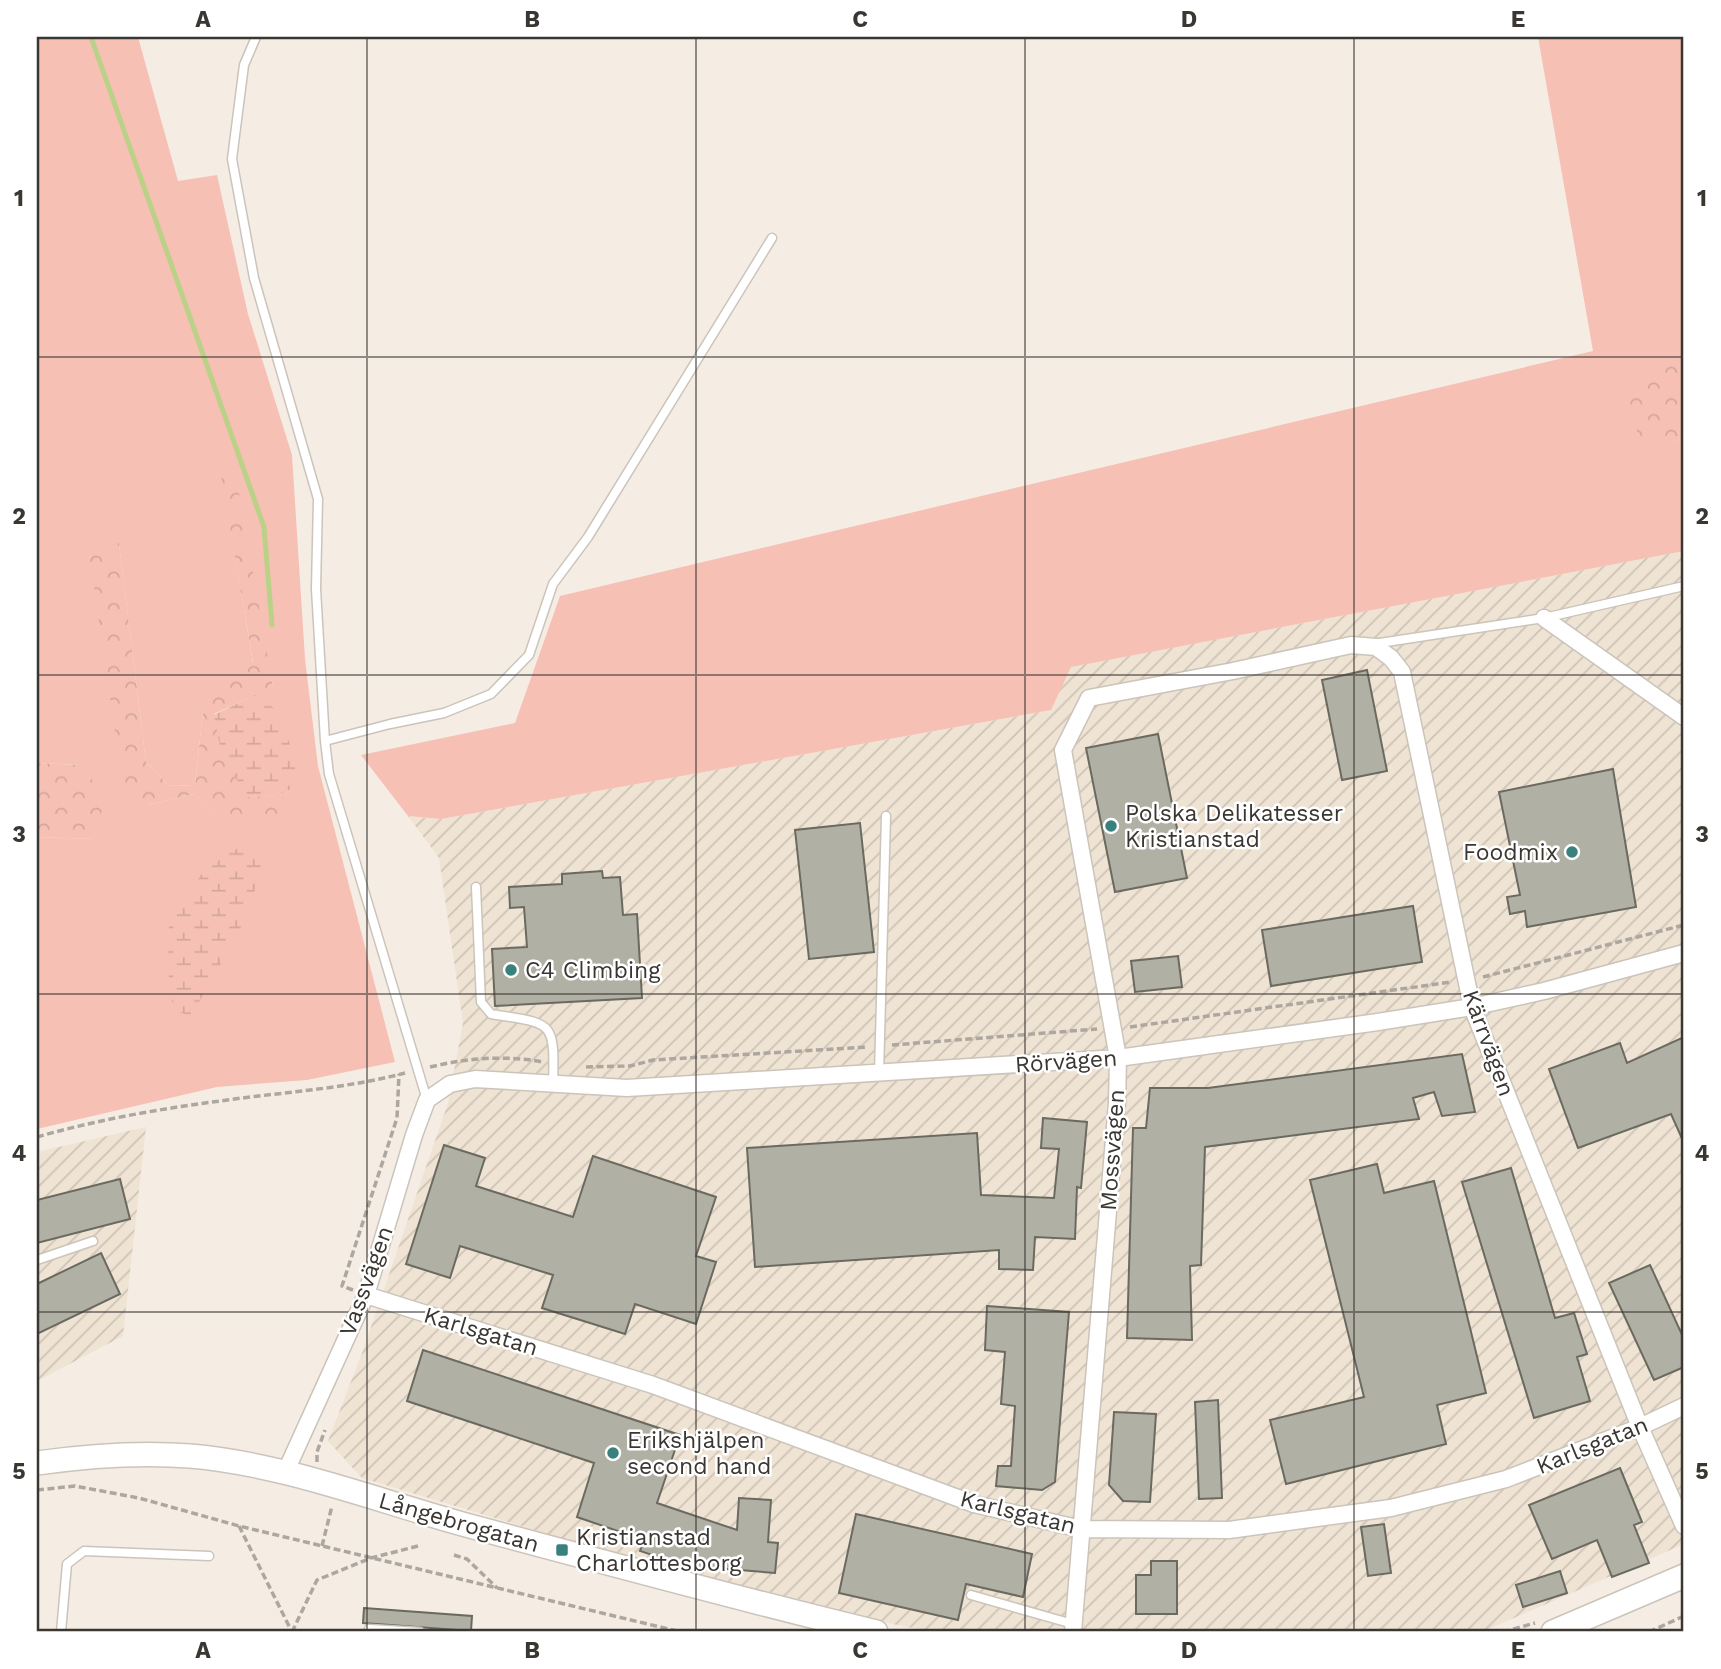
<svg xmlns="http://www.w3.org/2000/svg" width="1721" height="1669" font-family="'Work Sans',sans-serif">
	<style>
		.industrial { fill: url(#industrial-furrows) }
		.green { fill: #f7c0b5; fill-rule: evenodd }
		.forest { fill: url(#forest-crowns) }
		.wetland { fill: url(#wetland-marsh) }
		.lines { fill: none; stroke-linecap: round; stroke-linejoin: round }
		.stream { stroke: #bbd187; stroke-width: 5 }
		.building { fill: #b1b0a5; stroke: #6b6a60; stroke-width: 2 }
		.service-casing { stroke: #cbc4ba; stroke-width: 11 }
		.minor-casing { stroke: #cbc4ba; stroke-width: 19 }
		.secondary-casing { stroke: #cbc4ba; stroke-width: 26 }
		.path { stroke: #aea7a0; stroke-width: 3.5; stroke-dasharray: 7 3.5; stroke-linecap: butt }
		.service { stroke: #fff; stroke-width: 8 }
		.minor { stroke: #fff; stroke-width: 16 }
		.secondary { stroke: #fff; stroke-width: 23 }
		.grid { fill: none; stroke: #3a3733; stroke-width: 2; stroke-opacity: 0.55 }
		.poi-dot { fill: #39817c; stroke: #fff; stroke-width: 2.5 }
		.labels { text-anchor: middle; stroke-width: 5; stroke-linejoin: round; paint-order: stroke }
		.poi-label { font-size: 23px; fill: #3a3733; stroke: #fff; text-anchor: start }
		.street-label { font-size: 23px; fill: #3a3733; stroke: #fff }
		.neatline { fill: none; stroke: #3a3733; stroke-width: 2.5 }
		.grid-label { font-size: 23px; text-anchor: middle; font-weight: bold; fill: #3a3733 }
	</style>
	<defs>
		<pattern id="industrial-furrows" width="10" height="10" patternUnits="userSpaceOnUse" patternTransform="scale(1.75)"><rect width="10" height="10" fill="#efe3d3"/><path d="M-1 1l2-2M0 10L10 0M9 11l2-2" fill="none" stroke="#cec3b6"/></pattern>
		<pattern id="forest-crowns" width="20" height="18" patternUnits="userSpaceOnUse" patternTransform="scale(1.75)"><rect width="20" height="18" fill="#f7c0b5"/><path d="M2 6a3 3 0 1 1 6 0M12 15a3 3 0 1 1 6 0" fill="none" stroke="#d4a69c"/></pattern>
		<pattern id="wetland-marsh" width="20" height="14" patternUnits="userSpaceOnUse" patternTransform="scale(1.75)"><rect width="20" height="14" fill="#f7c0b5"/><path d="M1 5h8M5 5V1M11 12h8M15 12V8" fill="none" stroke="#d4a69c"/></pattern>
	</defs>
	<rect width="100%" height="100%" fill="#f5ede4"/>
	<path class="industrial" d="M1684 551V1544L1482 1632H945L906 1627 701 1580 362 1478 328 1441 362 1353 448 1103 463 1023 439 858 408 816 441 819 1051 710 1070 667Z
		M146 1127 123 1336 37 1381V1152Z"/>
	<path class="green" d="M37 37H138L178 181 217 175 248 314 292 455 305 659 318 766 395 1062 307 1080 217 1087 37 1129V837L95 839 81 765 37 763ZM221 471 273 686 214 715 248 797 277 795 222 820 194 794 149 805 89 555 119 544 146 762 169 786 195 785 203 711 253 663Z
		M1538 37H1684V354H1667L1641 445 1684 439V551L1071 667 1051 710 441 819 408 816 361 755 515 723 560 596 1593 351Z"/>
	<path class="forest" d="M1667 354H1684V439L1641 446 1626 392Z
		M220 470 237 482 273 687 214 714 248 797 277 795 298 804 287 822 221 820 194 794 149 805 124 793 89 554 119 543 146 762 169 786 195 785 203 711 216 676 253 662Z
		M37 763 81 765 105 797 95 839 37 837Z"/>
	<path class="wetland" d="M255 695 278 711 295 759V787L277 795 248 797 222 757 214 715Z
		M246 845 261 865 252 902 237 936 191 1016 173 1010 168 970 169 924 201 875 229 852Z"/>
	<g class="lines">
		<path class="stream" d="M91 37 264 527 272 625"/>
	</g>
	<path class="building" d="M1367 670 1387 771 1342 780 1322 680Z
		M1158 734 1187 878 1115 892 1086 748Z
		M1613 769 1636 907 1527 927 1525 911 1510 914 1507 897 1520 895 1499 792Z
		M860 823 874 952 809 959 795 830Z
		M602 871 603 878 620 877 623 915 637 914 642 998 495 1006 492 949 527 947 524 907 510 908 509 887 562 884V874Z
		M1413 906 1422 962 1271 986 1262 930Z
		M1178 956 1182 987 1135 992 1131 961Z
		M1684 1037V1143L1671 1114 1578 1148 1549 1069 1620 1043 1627 1063Z
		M1462 1054 1475 1112 1442 1116 1434 1092 1413 1098 1419 1119 1205 1147 1201 1265 1190 1266 1192 1340 1127 1338 1133 1128H1146L1150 1088H1208Z
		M1043 1118 1087 1122 1081 1188 1077 1187 1075 1239 1035 1237 1033 1270 999 1269V1250L755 1267 747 1148 977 1133 981 1195 1054 1198 1059 1149 1041 1148Z
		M444 1145 485 1158 476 1186 573 1217 593 1156 716 1197 696 1256 716 1262 696 1324 635 1304 625 1334 542 1308 553 1275 460 1246 450 1278 406 1264Z
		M1377 1164 1384 1193 1434 1181 1486 1393 1437 1405 1446 1444 1286 1484 1270 1420 1364 1397 1310 1180Z
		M1511 1168 1555 1318 1574 1313 1587 1354 1577 1357 1590 1401 1534 1418 1462 1182Z
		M120 1179 130 1219 37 1243V1200Z
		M101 1253 120 1294 37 1334V1284Z
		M1650 1265 1684 1339V1367L1654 1380 1609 1283Z
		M987 1306 1069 1312 1055 1482 1042 1490 996 1486 998 1466H1011L1015 1406 1001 1404 1005 1352 985 1350Z
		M423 1350 680 1435 657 1503 737 1530 739 1498 771 1500 768 1542 778 1543 775 1573 704 1567 703 1572 640 1551 644 1540 577 1517 594 1463 407 1401Z
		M1218 1400 1222 1498 1199 1499 1195 1402Z
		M1114 1412 1156 1414 1150 1502 1123 1501 1109 1485Z
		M1620 1468 1642 1522 1634 1525 1649 1563 1612 1577 1597 1540 1552 1559 1529 1505Z
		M856 1514 1032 1554 1023 1597 966 1584 958 1620 839 1593Z
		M1384 1524 1391 1573 1368 1576 1361 1527Z
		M1151 1561H1177V1614H1136V1575H1151Z
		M1560 1571 1567 1593 1523 1607 1516 1585Z
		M364 1608 472 1616 471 1631 363 1623Z"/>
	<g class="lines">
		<g class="service-casing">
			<path id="service" d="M256 37 244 65 232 159 254 278 318 499 316 589 325 741
				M1373 644 1544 618 1684 586
				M476 887 481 1002 491 1014C553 1024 555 1019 553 1085
				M879 1074 886 816
				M427 1100 329 774 325 741 390 724 444 713 491 694 529 655 553 584 588 537 772 238
				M37 1260 93 1241
				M971 1595 1073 1624
				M369 1629 420 1632
				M61 1632 67 1564 84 1551 209 1556"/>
		</g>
		<g class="minor-casing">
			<path id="minor" d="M1544 618 1684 717
				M366 1295 653 1385 974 1504 1081 1529 1229 1530 1391 1508 1506 1479 1640 1427 1684 1406
				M285 1473 366 1295 414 1135 427 1100 450 1084 475 1079 627 1088 1118 1058 1378 1022 1472 1007 1544 991 1684 953
				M1073 1632 1117 1103 1118 1058 1063 750 1089 698 1233 671 1351 645 1376 647 1391 658 1402 672 1472 1007 1640 1427 1684 1526"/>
		</g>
		<g class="secondary-casing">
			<path id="secondary" d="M37 1463C87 1456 139 1452 190 1456 284 1464 375 1500 466 1525 603 1562 739 1599 876 1632
				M1553 1632 1684 1576"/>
		</g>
		<path class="path" d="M1483 977 1684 925
			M1130 1027 1451 982
			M892 1045 1097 1029
			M430 1067C468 1058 504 1055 543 1062
			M586 1067 630 1066 653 1060 867 1047
			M37 1137C96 1120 159 1109 220 1101 282 1092 345 1089 405 1073
			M353 1290 342 1286 397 1118 399 1074
			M317 1462V1452L325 1430
			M37 1490 75 1486 139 1498 239 1526 681 1632
			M239 1526 292 1632
			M322 1546 332 1506
			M454 1555 467 1559 497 1588
			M292 1632 317 1580 371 1558 418 1546
			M1503 1632 1535 1623
			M1649 1632 1684 1616"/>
		<use href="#service" class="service"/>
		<use href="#minor" class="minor"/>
		<use href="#secondary" class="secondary"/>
	</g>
	<path class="grid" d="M367 37V1632M696 37V1632M1025 37V1632M1354 37V1632M37 357H1684M37 675H1684M37 994H1684M37 1312H1684"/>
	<g class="poi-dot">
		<circle cx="1111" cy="826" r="7"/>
		<circle cx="1572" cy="852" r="7"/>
		<circle cx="511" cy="970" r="7"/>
		<circle cx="613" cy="1453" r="7"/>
		<rect x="555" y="1543" width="14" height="14" rx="3.5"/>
	</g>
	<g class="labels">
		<g class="poi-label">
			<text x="1125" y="821">Polska Delikatesser<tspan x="1125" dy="26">Kristianstad</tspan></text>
			<text x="1558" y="860" text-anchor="end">Foodmix</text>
			<text x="525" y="978">C4 Climbing</text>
			<text x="627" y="1448">Erikshjälpen<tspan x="627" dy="26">second hand</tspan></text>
			<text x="576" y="1545">Kristianstad<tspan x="576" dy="26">Charlottesborg</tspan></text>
		</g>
		<g class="street-label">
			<text transform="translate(1489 1043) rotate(70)" y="8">Kärrvägen</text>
			<text transform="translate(1066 1061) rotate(-4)" y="8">Rörvägen</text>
			<text transform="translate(1112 1150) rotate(-86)" y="8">Mossvägen</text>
			<text transform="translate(366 1281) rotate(-70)" y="8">Vassvägen</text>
			<text transform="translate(481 1331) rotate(17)" y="8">Karlsgatan</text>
			<text transform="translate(1592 1445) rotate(-22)" y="8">Karlsgatan</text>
			<text transform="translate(1018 1512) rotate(14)" y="8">Karlsgatan</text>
			<text transform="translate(459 1522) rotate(16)" y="8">Långebrogatan</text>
		</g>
	</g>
	<rect width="1721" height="1669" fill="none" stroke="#ffffff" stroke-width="77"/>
	<rect x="38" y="38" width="1644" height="1592" class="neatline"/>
	<g class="grid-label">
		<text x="203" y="27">A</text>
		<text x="532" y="27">B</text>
		<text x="860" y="27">C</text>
		<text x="1189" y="27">D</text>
		<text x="1518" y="27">E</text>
		<text x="19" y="206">1</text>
		<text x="1702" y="206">1</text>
		<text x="19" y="524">2</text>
		<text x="1702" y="524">2</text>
		<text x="19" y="842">3</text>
		<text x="1702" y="842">3</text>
		<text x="19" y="1161">4</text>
		<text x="1702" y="1161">4</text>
		<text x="19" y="1479">5</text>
		<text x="1702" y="1479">5</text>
		<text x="203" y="1658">A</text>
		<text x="532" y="1658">B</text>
		<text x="860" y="1658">C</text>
		<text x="1189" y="1658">D</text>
		<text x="1518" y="1658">E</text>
	</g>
</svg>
